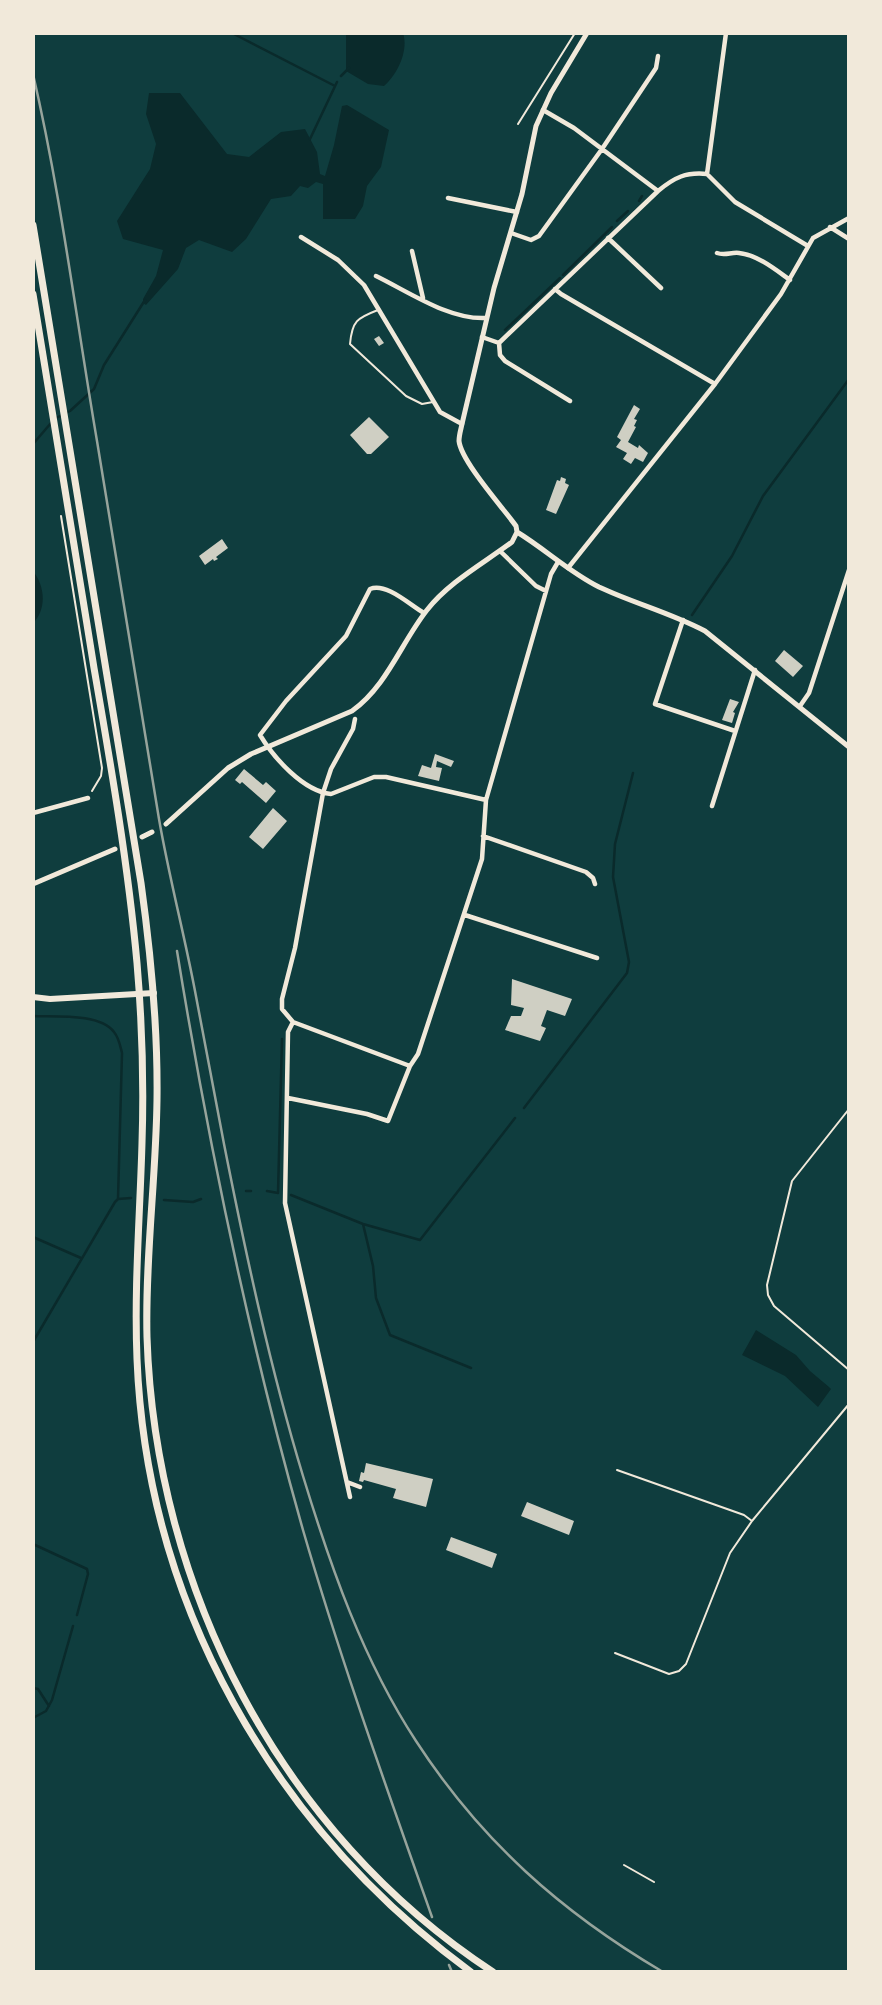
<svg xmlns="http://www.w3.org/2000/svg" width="882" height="2005" font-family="Ubuntu,sans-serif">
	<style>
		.water { fill: #0a2a2b }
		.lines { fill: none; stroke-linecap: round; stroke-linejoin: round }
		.stream { stroke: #0a2a2b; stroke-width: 2.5 }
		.building { fill: #cfcfc3 }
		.path { stroke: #f1e9da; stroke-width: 2 }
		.service { stroke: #f1e9da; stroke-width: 2 }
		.minor { stroke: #f1e9da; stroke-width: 4.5 }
		.tertiary { stroke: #f1e9da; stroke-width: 5 }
		.secondary { stroke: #f1e9da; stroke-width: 6 }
		.primary { stroke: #f1e9da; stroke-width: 7 }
		.rail { stroke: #97a49c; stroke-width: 2.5 }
	</style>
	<rect width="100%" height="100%" fill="#0f3d3e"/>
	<path class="water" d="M346 33H403C409 51 397 75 384 86L368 84 346 71Z
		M149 93H180L227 154 249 157 281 132 305 129 317 152 320 174 325 176 334 145 342 106 347 105 389 130 381 167 367 186 363 206 355 219H323V184L316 182 308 188 300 186 291 196 271 199 246 239 232 252 199 240 186 248 178 269 146 305 143 303V299L156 276 163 250 123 239 117 221 150 169 156 144 146 114Z
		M33 571C45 586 47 609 33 623Z
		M756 1330 796 1355 810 1371 829 1387 831 1389 818 1407 785 1376 742 1355Z"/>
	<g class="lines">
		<path class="stream" d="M232 33 335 86
			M341 76 349 68
			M310 139 337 82
			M639 201 642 196
			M617 221 628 211
			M563 275 612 227
			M505 330 560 278
			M56 418 70 411 94 389 104 365 145 300
			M33 444 51 423
			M692 615 732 556 763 496 849 379
			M33 1016C55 1017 100 1013 114 1032 119 1038 120 1045 122 1053L118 1199
			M524 1108 627 973 629 962 613 877 615 844 633 773
			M246 1191H251
			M267 1191 278 1193 282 1039
			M291 1195 363 1224 420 1240 515 1118
			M164 1200 193 1202 201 1199
			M363 1224 373 1266 376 1298 390 1335 471 1368
			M33 1237 81 1258
			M33 1342 115 1202 118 1199 131 1198
			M33 1544 87 1569 88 1574 77 1615
			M33 1688 38 1689 49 1706
			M33 1718 46 1711 52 1700 73 1626"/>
	</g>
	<path class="building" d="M379 336 384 343 379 346 374 339Z
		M634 405 640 409 634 419 637 420 634 426 636 427 628 442 638 448 639 445 648 453 643 462 635 458 631 464 623 459 627 453 616 447 621 440 617 437Z
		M369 417 389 437 371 454H367L350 435Z
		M561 477 566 479 565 483 569 485 556 514 546 510 557 480 560 481Z
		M222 539 228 548 216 557 218 559 214 561 213 559 205 565 199 556Z
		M784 650 803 666 793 677 775 661Z
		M730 699 739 702 733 712 735 713 732 723 722 720Z
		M435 754 454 761 451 767 437 761 436 767 442 768 439 781 418 776 422 765 431 768Z
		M244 769 263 785 266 782 276 791 266 803 242 782 240 784 235 780Z
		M273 808 287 821 263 849 249 837Z
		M512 979 572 999 565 1016 547 1010 541 1026 546 1028 540 1041 505 1030 511 1016H521L524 1008 511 1005Z
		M366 1463 433 1479 426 1507 393 1498 396 1489 364 1480 363 1482 359 1481 361 1472 364 1473Z
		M527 1502 574 1521 569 1535 521 1516Z
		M451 1537 497 1554 492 1568 446 1550Z"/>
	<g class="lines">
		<path class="path" d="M518 124 575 33
			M61 516 102 768 101 776 92 791"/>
		<path class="service" d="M378 310C357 318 352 321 350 344L406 396 422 404 433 402
			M849 1109 792 1181 767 1285 768 1295 774 1306 849 1370
			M617 1470 744 1515 752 1521
			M615 1653 669 1674 679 1671 686 1664 730 1553 752 1521 849 1404
			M624 1865 654 1882"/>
		<path class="minor" d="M543 110 574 128 658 191
			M707 174 726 33
			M448 198 517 212
			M830 227 849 239
			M511 233 531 240 539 236 602 149 656 68 658 56
			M301 237 338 260 364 285 440 412 462 424
			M608 238 661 288
			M412 251 423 298
			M717 253C725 256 731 252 739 253 758 255 776 270 790 280
			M376 276C409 292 449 320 486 318
			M555 289 561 294 715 384
			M482 337 499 343
			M499 343 658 191C675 177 686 172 707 174L735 202 808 246
			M499 343 500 355 505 361 570 401
			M500 551 536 586 546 591
			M568 568 715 384 781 294 813 238 849 218
			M424 613C410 605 386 582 370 589L346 636 286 701 260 735C274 758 303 791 331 794L374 777H386L486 800
			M683 620 655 704 735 731
			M800 706 809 693 849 570
			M355 719 353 729 331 769 323 793 295 948 282 999V1009L293 1022 410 1066
			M712 806 755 670
			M33 813 88 798
			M483 836 586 872 593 878 595 884
			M465 915 597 958
			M293 1022 288 1032 285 1203 350 1497
			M288 1098 367 1114 388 1121 410 1066 418 1054 482 859 486 800 551 574 558 562
			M347 1482 360 1487"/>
		<path class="tertiary" d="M587 33 551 93 536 126 522 194 494 288 462 424C461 429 459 435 459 441 461 461 503 508 516 526L517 532C545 549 569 572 599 587 633 603 671 613 705 631L849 747
			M166 824 228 768 251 754 352 711C387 686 401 643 427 610 449 582 484 563 512 542L517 532
			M142 837 152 832
			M33 884 115 849"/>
		<path class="secondary" d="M33 997 50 999 154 993"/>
		<path class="primary" d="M33 225 141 883C151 955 158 1027 157 1100 156 1179 145 1258 147 1337 155 1588 280 1833 493 1972
			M33 294C53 418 74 543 94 668 111 766 128 864 137 963 142 1022 144 1083 142 1143 140 1215 134 1287 137 1359 147 1606 274 1827 471 1972"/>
		<path class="rail" d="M33 74C61 195 76 318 97 441 118 567 138 693 159 819 169 877 184 933 195 991 205 1042 214 1093 224 1144 246 1255 270 1367 303 1476 331 1568 363 1660 416 1741 481 1841 561 1912 663 1972
			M177 951C209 1147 249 1340 303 1530 341 1661 387 1789 432 1917
			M449 1965 452 1972"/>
	</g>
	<rect width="882" height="2005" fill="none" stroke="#f1e9da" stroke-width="70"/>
</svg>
